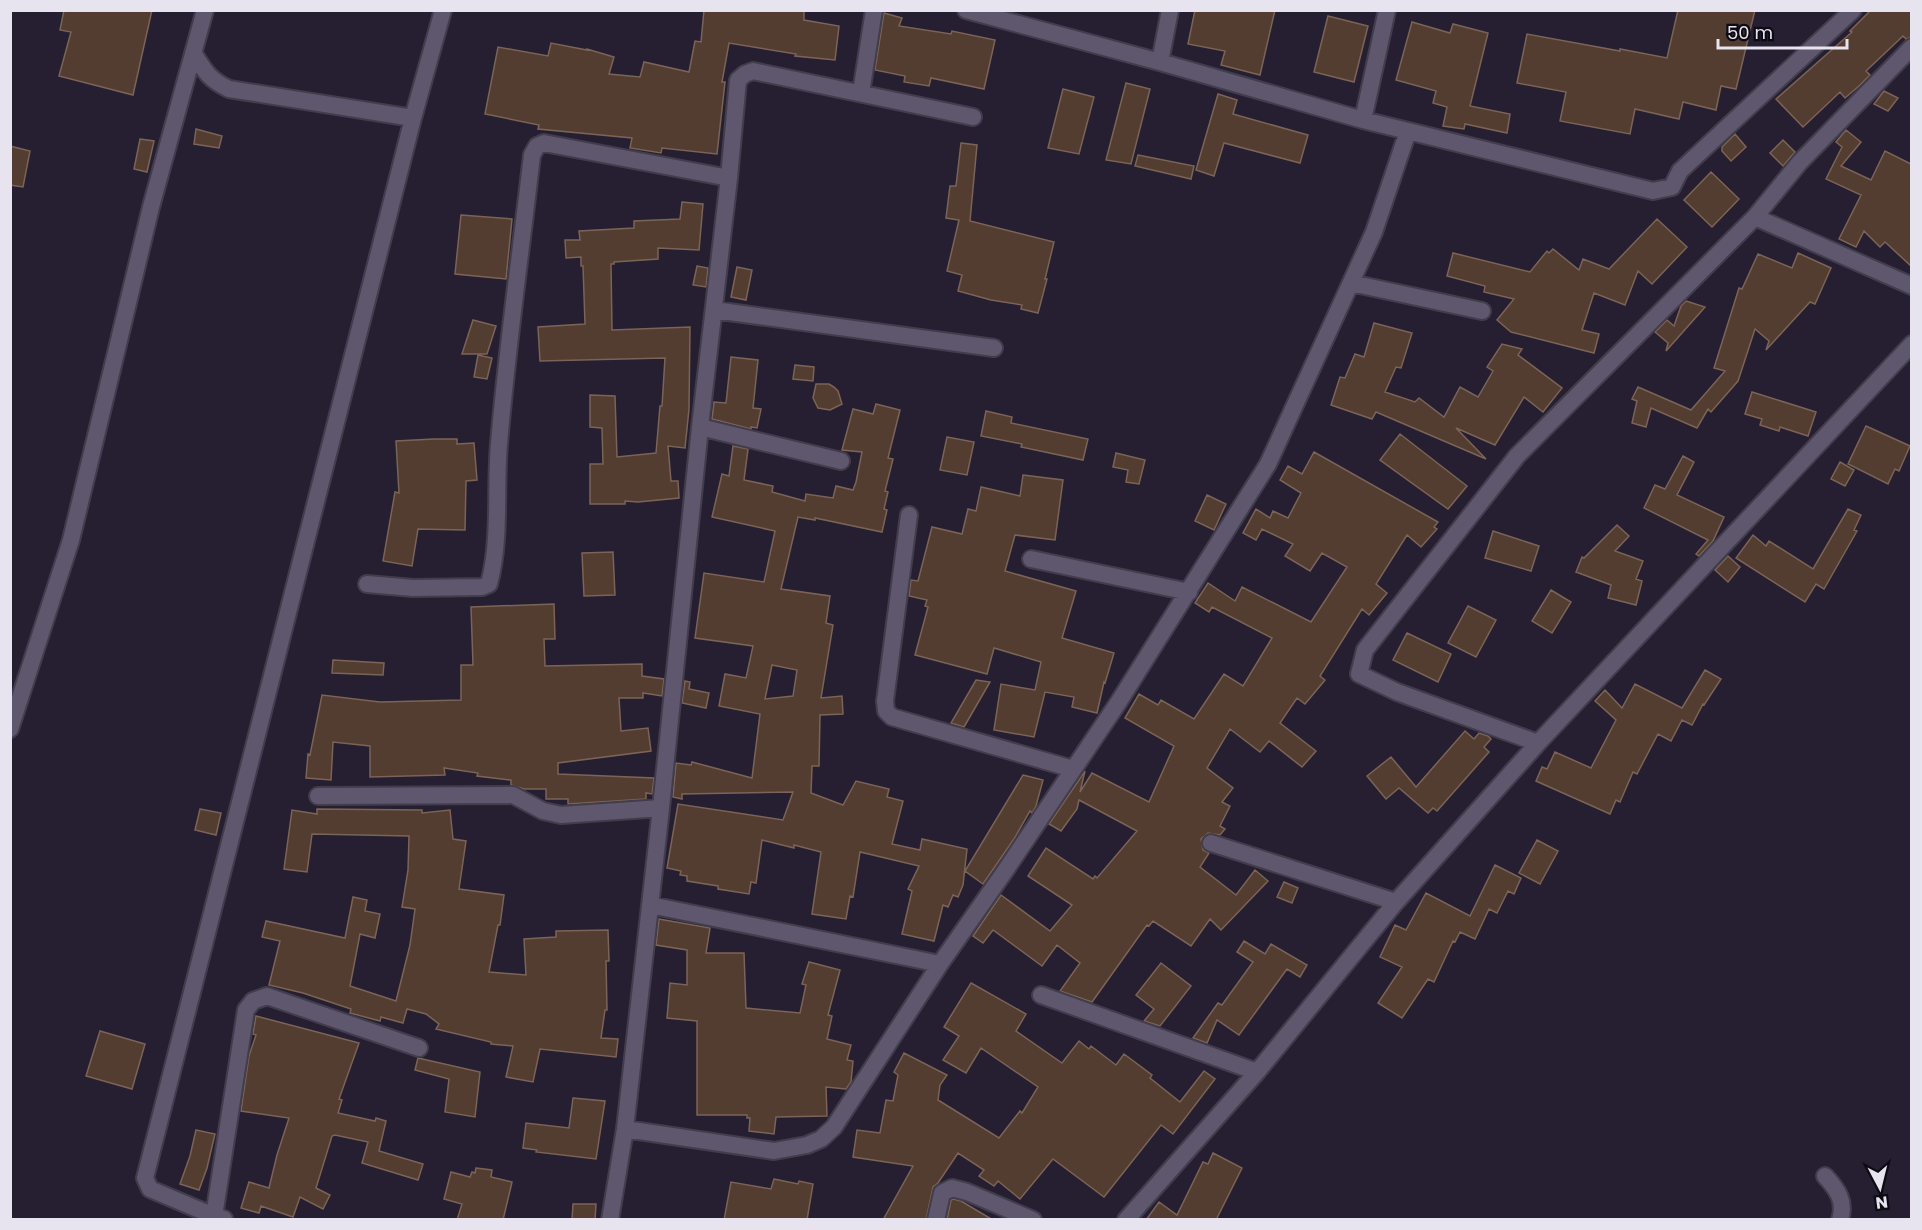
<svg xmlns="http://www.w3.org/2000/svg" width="1922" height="1230" font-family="Poppins,sans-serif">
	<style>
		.building { fill: #523d30; stroke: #7b6457; stroke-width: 1.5; fill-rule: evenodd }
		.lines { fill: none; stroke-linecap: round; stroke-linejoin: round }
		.street-casing { stroke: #423d4c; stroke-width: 20 }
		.street { stroke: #5e576d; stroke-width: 16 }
	</style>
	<rect width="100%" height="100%" fill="#251f31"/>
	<path class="building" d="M64 10H152L133 95 59 76 71 32 60 30Z
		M704 10H804V20L839 26 835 60 795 56 796 54 729 43 722 82H725L717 154 662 148 661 153 630 148 632 138 538 129 539 125 485 114 498 47 548 56 551 43 587 50V49L614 57 609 74 640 77 644 62 689 72 695 41 701 42Z
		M1195 10H1275L1260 75 1221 65 1225 51 1188 44Z
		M1678 10H1755L1736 89 1721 86 1716 110 1683 102 1679 119 1635 109 1630 134 1560 121 1566 92 1517 83 1527 34 1620 51V49L1667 58Z
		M1871 10H1911V37L1906 39 1903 36 1866 71 1870 75 1859 86 1845 98 1840 92 1803 127 1776 99 1852 32 1850 31Z
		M884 13 902 18 899 26 951 34 952 31 995 40 984 89 931 78 929 86 904 82 905 76 875 70Z
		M1328 16 1368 26 1354 82 1314 72Z
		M1412 22 1450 33 1453 24 1488 33 1470 106 1510 114 1507 133 1465 124 1464 129 1443 126 1447 107 1433 103 1436 91 1396 80Z
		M1126 83 1150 89 1131 164 1106 160Z
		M1063 89 1094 97 1079 154 1048 148Z
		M1884 91 1898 98 1888 111 1874 104Z
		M1218 94 1237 100 1233 114 1308 135 1300 163 1224 143 1214 176 1196 170Z
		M196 129 222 136 219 148 194 144Z
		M1846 130 1861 142 1841 166 1871 180 1885 151 1911 164V266L1885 242 1880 247 1864 231 1856 247 1839 239 1861 195 1826 179 1842 147 1836 142Z
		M1735 134 1746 147 1731 161 1722 151V147Z
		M140 139 154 141 147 172 134 169Z
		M1783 140 1795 152 1783 166 1770 153Z
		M961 143 977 145 970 221 1054 242 1045 279H1047L1038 313 1021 309 1022 305 991 300 958 291 962 275 947 271 959 220 946 218 950 186H956Z
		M10 146 30 151 23 187 10 185Z
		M1138 155 1194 166 1191 179 1135 166Z
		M1711 172 1739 199 1712 227 1684 200Z
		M682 202 703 204 699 250 658 248V259L614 262V264H611L612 330 690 327 689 409 685 448 668 446 671 481H678L679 498 638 502 625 501V504H590V464H603L602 428 590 427V395L615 396 617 457 656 453 660 406H662L665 358 540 361 538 327 585 324 583 266H581V257L566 258 565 240H580L579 231 634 228V221L680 219Z
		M461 215 512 219 506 279 455 274Z
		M1657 219 1687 247 1652 284 1638 271 1625 305 1594 293 1582 330 1599 334 1594 353 1511 332 1497 320 1514 299 1484 292 1485 286 1447 276 1453 253 1530 272 1547 251 1549 253 1553 249 1579 270 1583 259 1609 269Z
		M1798 253 1831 268 1815 304 1810 302 1766 350 1769 341 1755 329 1738 381 1711 412 1708 409 1697 428 1651 408 1646 427 1632 423 1637 401 1632 399 1638 387 1691 410 1725 371 1714 368 1739 288 1742 289 1758 254 1792 268Z
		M697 266 708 268 706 287 693 285Z
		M737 267 752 270 746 300 731 297Z
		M1686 301 1705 307 1666 351 1668 343 1655 332 1667 320 1674 326 1681 306Z
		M473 320 496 326 487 354H462Z
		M1374 323 1412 333 1401 368 1396 367 1385 392 1415 402 1419 398 1444 417 1460 387 1478 397 1493 371 1487 367 1502 344 1522 349 1518 355 1562 388 1543 412 1524 397 1495 445 1456 428 1486 459 1376 412 1372 419 1331 405 1340 377 1345 378 1355 354 1364 357Z
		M478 355 492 358 487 379 474 377Z
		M731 357 758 360 753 408 761 409 757 428 751 427V429L712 419 714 402 726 403Z
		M795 365 814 367 813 381 793 379Z
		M816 384H829L834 387 838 391 842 404 830 410 818 408 813 398Z
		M1752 392 1816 412 1808 436 1780 427 1779 431 1760 425 1762 419 1745 414Z
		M876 404 900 410 888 458 893 459 885 491 888 492 884 509 887 510 882 532 815 518V520L798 517 781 589 830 596 826 623 833 625 821 698 842 696 843 714 820 715 819 766H812L811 793 843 805 856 781 889 789 887 797 903 801 892 844 920 850 922 839 967 849 963 885 958 897 953 895 948 907 943 905 934 941 902 934 912 891 908 889 919 866 860 852 853 897 850 896 846 919 812 914 821 852 794 845V848L762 840 756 883 751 882 749 894 718 889V886L687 881V876L680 875 681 871 667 868 678 804 783 820 793 792 682 794V799L673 797 676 763 691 765 692 762 752 778 760 714 719 706 725 674 746 678 753 646 695 638 704 573 764 582 775 531 712 517 722 474 729 476 733 446 748 449 744 480 773 486 772 492 805 501 806 494 833 498 836 486 853 490 856 482 862 452 842 450 853 409 873 414ZM772 665 797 670 793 696 765 699Z
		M986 411 1012 417 1011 423 1088 439 1083 460 1021 447 1022 444 981 436Z
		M1866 426 1910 446 1899 471 1895 469 1888 484 1848 464Z
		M1400 434 1467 486 1448 509 1380 460Z
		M947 437 974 442 967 475 940 470Z
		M434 439H457V444L474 443 477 480 466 481 465 530 418 529 412 566 383 561 395 492 399 493 396 441Z
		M1314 452 1438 522 1434 527 1437 529 1421 547 1407 535 1376 584 1387 593 1369 615 1362 609 1320 676 1325 680 1305 704 1297 698 1280 723 1316 751 1302 767 1269 741 1260 752 1230 729 1207 768 1233 788 1222 802 1230 806 1220 826 1225 829 1220 835 1208 833 1201 839 1203 850 1209 853 1200 867 1236 895 1255 870 1268 881 1221 930 1210 919 1191 946 1153 921 1149 926 1147 925 1092 1002 1060 991 1080 963 1057 945 1042 966 993 930 983 943 973 936 1001 895 1050 931 1072 905 1028 876 1046 848 1093 879 1095 876 1097 878 1137 831 1079 800 1077 809 1061 831 1049 824 1085 771 1080 792 1092 773 1149 802 1174 746 1125 718 1139 694 1158 705 1161 700 1194 719 1224 674 1243 686 1272 638 1212 607 1209 612 1195 603 1208 583 1235 601 1242 587 1311 622 1347 567 1322 553 1310 571 1285 556 1293 544 1262 529 1256 540 1243 533 1256 509 1270 518 1273 511 1288 518 1301 493 1280 480 1288 466 1302 474Z
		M1116 453 1145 460 1139 484 1126 482 1128 470 1113 467Z
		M1683 456 1694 462 1677 495 1724 517 1713 541 1699 556 1696 554 1708 540 1644 508 1655 485 1665 489Z
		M1840 462 1854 470 1845 486 1831 479Z
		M1023 475 1063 480 1055 540 1015 535 1005 571 1076 591 1062 638 1114 653 1105 683 1104 682 1097 713 1072 707 1074 697 1045 692 1034 737 994 730 1001 684 1035 690 1041 662 994 648 987 674 915 655 928 607 925 606 927 600 909 596 911 580 918 581 932 527 962 534 968 509 976 511 981 487 1020 496Z
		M1207 495 1226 504 1214 530 1195 521Z
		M1848 509 1861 515 1854 530 1857 531 1824 589 1816 584 1805 602 1736 558 1753 535 1766 546 1769 541 1813 569Z
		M1617 525 1629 536 1615 551 1643 561 1636 579 1642 581 1636 605 1608 598 1611 585 1576 572 1582 557 1584 558Z
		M1493 531 1539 546 1531 571 1485 558Z
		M613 552 615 595 584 596 582 553Z
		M1728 556 1740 567 1728 582 1715 570Z
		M1551 590 1571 602 1552 633 1532 621Z
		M554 604 555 639H544L545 666 642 664V676L664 679 662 696 643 693V698H619L621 731 648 728 651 751 558 763V774L654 778 652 794 646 793V799L568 804V799H546V789H524L511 785V780L477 776 478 773 444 768 445 775 370 777V746L333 742 331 780 306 778 308 754 310 755 322 695 380 702 461 700V665H473L471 607Z
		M1468 606 1496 620 1476 657 1448 643Z
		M1407 633 1451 654 1438 682 1393 660Z
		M333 660 384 663 383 675 332 673Z
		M1705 670 1721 679 1704 705 1703 704 1692 725 1682 720 1671 741 1658 734 1637 774 1633 772 1620 802 1616 800 1610 814 1536 781 1542 767 1547 769 1555 752 1591 768 1616 720 1595 701 1605 690 1622 708 1635 684 1682 708Z
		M976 680 990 682 964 727 951 723Z
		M685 681 690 682 689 689 709 693 706 708 682 703Z
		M1465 731 1474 739 1479 733 1488 736 1491 739 1484 747 1489 752 1437 811 1433 808 1428 813 1399 788 1386 799 1367 776 1391 757 1416 787Z
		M1023 775 1043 780 1036 806 1032 813 1030 811 1014 839 983 884 965 871Z
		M200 809 221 813 216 835 195 830Z
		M317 809 422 810V813L450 810 453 839 466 841 459 889 504 895 500 925H498L489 972 526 975 524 939 556 937V931L608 930 609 961H606L607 1010H605L601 1038 618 1039 616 1057 540 1049 533 1082 506 1077 513 1046 491 1044V1042L436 1029 439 1024 426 1014 407 1009 403 1023 381 1017 380 1021 350 1013 351 1009 303 993 269 985 280 941 262 937 266 921 345 938 353 897 367 900 365 911 380 914 375 938 360 934 350 986 396 1001 410 945 415 909 402 907 408 870 409 836 312 834 307 872 284 869 292 810 317 814Z
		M1537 840 1558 851 1540 884 1519 873Z
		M1495 865 1521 878 1514 894 1508 891 1497 913 1489 909 1475 939 1460 932 1455 942 1453 941 1434 982 1428 979 1402 1018 1378 1003 1402 967 1380 957 1395 925 1406 930 1426 893 1470 916Z
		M1284 882 1298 888 1292 903 1277 897Z
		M659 919 710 928 706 953H744L746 1008 800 1013 806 985 802 984 809 962 840 970 828 1015 832 1016 827 1039 851 1045 847 1060 853 1061 851 1082 846 1089 826 1087 827 1116 776 1117 774 1134 749 1131 750 1118H747V1115H697V1021L667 1018 670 983 687 985V950L656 945Z
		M1244 941 1265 954 1271 944 1307 965 1300 977 1287 969 1239 1035 1217 1020 1207 1043 1193 1038 1218 1003 1222 1005 1253 962 1237 952Z
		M1161 963 1191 986 1160 1026 1144 1021 1154 1009 1136 995Z
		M971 983 1026 1014 1016 1031 1062 1063 1079 1041 1089 1049 1091 1046 1116 1065 1124 1054 1152 1075 1150 1078 1180 1102 1204 1071 1215 1079 1173 1134 1161 1125 1104 1197 1053 1159 1020 1199 998 1181 994 1186 979 1176 984 1170 958 1153 938 1183 933 1187 926 1220H883L913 1166 853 1157 857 1130 880 1133 886 1100 893 1101 898 1075 894 1072 904 1053 947 1075 940 1085 938 1100 999 1138 1020 1111 1022 1113 1038 1087 981 1048 966 1073 943 1060 959 1036 944 1027Z
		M256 1016 359 1043 339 1099 342 1100 338 1113 375 1121 376 1118 386 1121 379 1151 423 1164 418 1180 362 1163 368 1142 335 1135 332 1136 316 1188 330 1195 323 1209 300 1197 293 1217 261 1206 259 1213 241 1208 249 1182 269 1188 277 1155 289 1118 241 1111 249 1056 256 1035 253 1034Z
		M100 1031 145 1044 132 1089 86 1076Z
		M418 1058 480 1072 475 1117 445 1112 449 1079 415 1070Z
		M573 1098 605 1101 596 1159 536 1152 537 1150 523 1148 526 1123 569 1128Z
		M196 1130 215 1134 207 1168 199 1190 180 1184 190 1156Z
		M1213 1153 1242 1168 1216 1220H1146L1159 1202 1177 1215 1203 1162 1208 1164Z
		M476 1168 492 1170 491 1177 512 1182 503 1220H457L462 1204 444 1199 451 1172 470 1177 472 1172 475 1173Z
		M774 1179 798 1184 799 1181 813 1184 807 1220H724L731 1182 771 1189Z
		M953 1199 961 1201 993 1220H947L951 1200Z
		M573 1204H596L595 1220H572Z"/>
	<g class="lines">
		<g class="street-casing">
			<path id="street" d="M966 10 1160 62 1363 120 1653 191 1672 187 1680 171 1853 10
				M194 54C205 72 210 80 229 89L413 118
				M1160 62 1170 10
				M861 93 874 10
				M1363 120 1387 10
				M1755 217 1912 286
				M1351 283 1482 311
				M714 310 994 348
				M700 427 841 461
				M909 515 885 701 886 711 892 717 1073 769
				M1031 559 1189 592
				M367 584 413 588 482 587 489 584C501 539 495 490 499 444 507 347 521 251 532 155L537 146 544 143 729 178
				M10 729 71 540 151 207 205 10
				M1538 743 1397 692 1359 674 1365 650 1517 456 1755 217 1800 162 1912 47
				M318 796 513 795 543 811 561 815 661 808
				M1211 843 1396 902
				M650 905 940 964
				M1041 995 1257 1072
				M625 1129 774 1151 807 1145 821 1139 834 1127 940 964 1005 871 1118 703 1268 464 1374 232 1408 131
				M1825 1176C1837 1189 1846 1201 1840 1220
				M214 1216 150 1189 145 1178 413 118 443 10
				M224 1219 214 1216 246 1010 253 1001 267 996 419 1048
				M610 1220 625 1129 661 808 700 427 729 178 738 80 745 74 753 71 973 117
				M936 1220 942 1193 952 1188 967 1192 1033 1220
				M1126 1220 1257 1072 1396 902 1538 743 1912 344"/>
		</g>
		<use href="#street" class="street"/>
	</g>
	<rect width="1922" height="1230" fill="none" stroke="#e7e3ef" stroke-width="24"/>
	<g transform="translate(1880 1188) rotate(173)" stroke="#0d0a13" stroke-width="4.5" paint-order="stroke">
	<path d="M0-4.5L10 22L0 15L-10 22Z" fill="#e7e3ef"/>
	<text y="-9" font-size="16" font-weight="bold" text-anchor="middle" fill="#e7e3ef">N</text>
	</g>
	<path d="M1718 39v9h129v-9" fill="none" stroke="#e7e3ef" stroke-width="3"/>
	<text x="1727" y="39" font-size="18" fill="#e7e3ef" stroke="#0d0a13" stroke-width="4.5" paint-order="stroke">50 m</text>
</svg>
